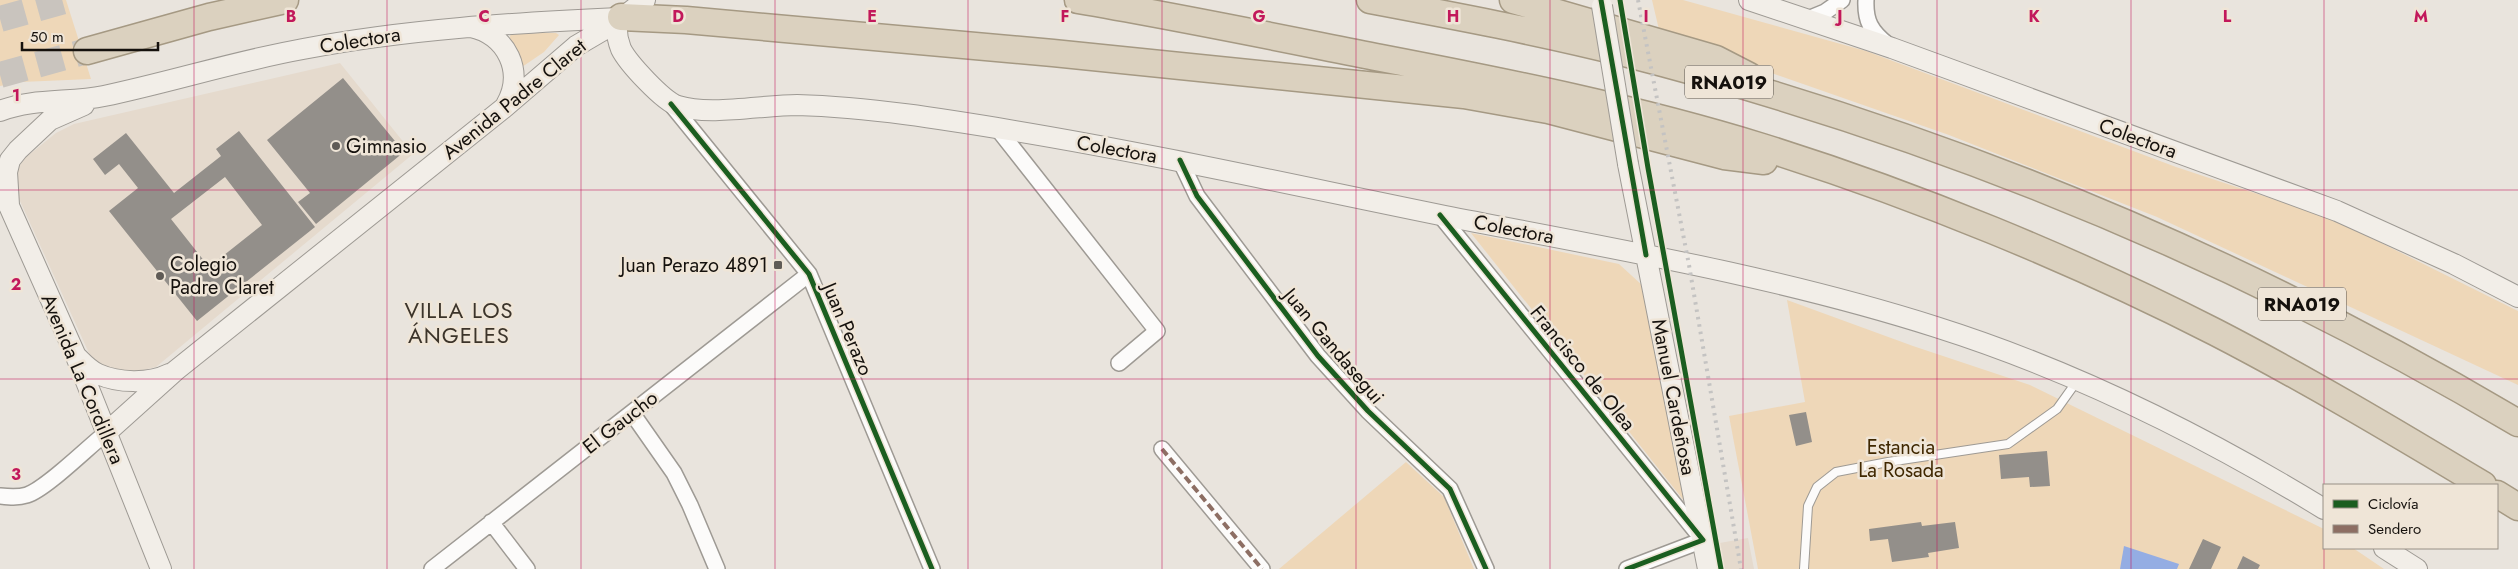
<svg xmlns="http://www.w3.org/2000/svg" width="2518" height="569" font-family="Jost,sans-serif">
	<style>
		.built { fill: #e5dacd }
		.green { fill: #eed7b8 }
		.water { fill: #94ade3 }
		.building { fill: #938f8a; fill-rule: evenodd }
		.lines { fill: none; stroke-linecap: round; stroke-linejoin: round }
		.highway-tunnel { stroke: #c9c4be; stroke-width: 26; stroke-dasharray: 26 13; stroke-linecap: butt }
		.lane-casing { stroke: #9e9a94; stroke-width: 10 }
		.street-casing { stroke: #9e9a94; stroke-width: 18 }
		.secondary-casing { stroke: #9e9a94; stroke-width: 22 }
		.highway-casing { stroke: #a59983; stroke-width: 29 }
		.lane { stroke: #fcfbfa; stroke-width: 8 }
		.street { stroke: #fcfbfa; stroke-width: 15 }
		.secondary { stroke: #f2eee8; stroke-width: 20 }
		.highway { stroke: #dbd1bf; stroke-width: 26 }
		.rail { stroke: #c4c3c2; stroke-width: 4; stroke-dasharray: 2.5 5; stroke-linecap: butt }
		.secondary-bridge-casing { stroke: #9e9a94; stroke-width: 22; stroke-linecap: butt }
		.secondary-bridge { stroke: #f2eee8; stroke-width: 20 }
		.quiet { stroke: #8d6e63; stroke-width: 4; stroke-dasharray: 8 4; stroke-linecap: butt }
		.cycleway-casing { stroke: #efe5d7; stroke-width: 8 }
		.cycleway { stroke: #1b5e20; stroke-width: 5 }
		.grid { fill: none; stroke: #c2185b; stroke-width: 1; stroke-opacity: 0.55 }
		.poi-dot { fill: #5f5b56; stroke: #efe5d7; stroke-width: 2 }
		.labels { text-anchor: middle; stroke-width: 5; stroke-linejoin: round; paint-order: stroke }
		.shield { fill: #efe5d7; stroke: #56514a; stroke-width: 1 }
		.shield-label { font-size: 19px; font-weight: bold; fill: #15110d }
		.street-label { font-size: 20px; fill: #15110d; stroke: #efe5d7 }
		.poi-label { font-size: 20px; fill: #15110d; stroke: #efe5d7; text-anchor: start }
		.park-label { font-size: 20px; fill: #3f2700; stroke: #efe5d7 }
		.quarter-label { font-size: 22px; letter-spacing: 1px; fill: #3c342a; stroke: #efe5d7 }
		.grid-label { font-size: 16px; text-anchor: middle; font-weight: bold; fill: #c2185b; stroke: #efe5d7; stroke-width: 5; stroke-linejoin: round; paint-order: stroke }
	</style>
	<rect width="100%" height="100%" fill="#e9e4dd"/>
	<path class="built" d="M340 63 413 154 156 367 134 372 114 370 93 362 15 190 16 171 25 158 56 133 74 124Z
		M1748 538 1754 569H1719L1714 544Z"/>
	<path class="green" d="M0 0H66L91 79 21 82 0 86Z
		M1652 0H1683L1866 51 2176 167 2333 219 2518 311V385L2157 217 1949 135 1660 34Z
		M543 33H556L559 35 544 52 522 67 509 39 511 34Z
		M1471 233 1619 264 1643 286 1685 502Z
		M1787 300 1913 346 2030 385 2324 529V548H2353L2384 569H1758L1729 416 1805 402Z
		M1406 462 1444 497 1474 569H1279Z"/>
	<path class="water" d="M2124 546 2179 564 2177 569H2120Z"/>
	<path class="building" d="M343 78 404 152 316 224 298 202 310 193 267 140Z
		M239 131 315 227 197 321 109 211 138 188 119 164 105 175 93 159 126 133 174 193 221 156 216 149ZM225 177 262 225 209 267 171 219Z
		M1806 412 1812 442 1796 446 1789 415Z
		M2047 451 2050 486 2030 487 2029 477 2001 479 1999 455Z
		M1921 522 1922 526 1955 522 1959 548 1928 553 1929 557 1892 562 1888 539 1870 541 1869 529Z
		M2203 539 2221 547 2211 569H2189Z
		M2243 556 2260 565 2258 569H2237Z"/>
	<g class="lines">
		<path class="highway-tunnel" d="M0 19 68 0
			M0 75 87 51"/>
		<g class="lane-casing">
			<path id="lane" d="M1804 569 1808 506 1817 487 1836 472 1888 462 2008 444 2057 409 2077 381"/>
		</g>
		<g class="street-casing">
			<path id="street" d="M1866 0C1865 21 1871 31 1887 44
				M1808 19 1825 12 1842 0
				M671 104 809 274 932 569
				M997 128 1157 331 1119 363
				M1180 160 1197 196 1318 356 1368 411 1450 489 1486 569
				M1440 215 1703 540 1627 569
				M632 413 674 473 690 505 717 569
				M1162 449 1262 569
				M0 496C9 497 18 498 27 495 46 489 88 447 106 433
				M491 522 527 569
				M432 569 809 274"/>
		</g>
		<g class="secondary-casing">
			<path id="secondary" d="M1749 0 1892 48 2337 211 2454 264 2518 297
				M617 22C616 32 617 39 621 49 628 63 663 101 678 106 709 116 763 105 797 105 869 107 943 119 1015 131 1159 155 1302 187 1445 216 1610 248 1776 276 1936 327 2072 370 2203 435 2324 509
				M471 27C507 35 525 72 506 105
				M0 111C33 98 70 103 104 96 171 82 236 61 303 49 408 29 513 23 619 18
				M1628 164 1708 569
				M0 192 9 206 75 354 161 569
				M9 205 7 172 10 160 18 150 50 120 84 105
				M76 356C83 363 89 370 98 374 118 383 149 384 169 374
				M106 433 175 371 505 107 576 46 617 22 645 0
				M2384 548 2417 569"/>
		</g>
		<g class="highway-casing">
			<path id="highway" d="M1078 0C1179 17 1280 38 1381 58 1511 83 1635 108 1762 147 1913 194 2074 260 2215 332 2306 379 2395 432 2483 485
				M1370 0C1455 16 1540 32 1624 53 1938 133 2240 258 2518 423
				M1513 0 1716 59 1749 76
				M621 17 686 20 1053 53 1464 95 1548 110 1724 156 1764 161
				M87 51 209 17 285 0
				M2497 494 2518 507"/>
		</g>
		<use href="#lane" class="lane"/>
		<use href="#street" class="street"/>
		<use href="#secondary" class="secondary"/>
		<use href="#highway" class="highway"/>
		<path class="rail" d="M1638 0 1689 265 1741 569"/>
		<g class="secondary-bridge-casing">
			<path id="secondary-bridge" d="M1602 6 1628 164"/>
		</g>
		<use href="#secondary-bridge" class="secondary-bridge"/>
		<path class="quiet" d="M1162 449 1262 569"/>
		<g class="cycleway-casing">
			<path id="cycleway" d="M1601 0 1646 255
				M1620 0 1648 168 1721 569
				M671 104 809 274 932 569
				M1180 160 1197 196 1318 356 1368 411 1450 489 1486 569
				M1440 215 1703 540 1627 569"/>
		</g>
		<use href="#cycleway" class="cycleway"/>
	</g>
	<path class="grid" d="M194 0V569M387 0V569M581 0V569M775 0V569M968 0V569M1162 0V569M1356 0V569M1550 0V569M1743 0V569M1937 0V569M2131 0V569M2324 0V485M0 190H2518M0 379H2518M2324 548V569"/>
	<g class="poi-dot">
		<circle cx="336" cy="146" r="5"/>
		<rect x="773" y="260" width="10" height="10" rx="2.5"/>
		<circle cx="160" cy="276" r="5"/>
	</g>
	<g class="labels">
		<g class="shield">
			<rect x="1685" y="65.5" width="88" height="33" rx="4"/>
			<rect x="2258" y="287.5" width="88" height="33" rx="4"/>
		</g>
		<g class="shield-label">
			<text x="1729" y="89">RNA019</text>
			<text x="2302" y="311">RNA019</text>
		</g>
		<g class="street-label">
			<text transform="translate(360 40) rotate(-9)" y="7">Colectora</text>
			<text transform="translate(514 99) rotate(-39)" y="7">Avenida Padre Claret</text>
			<text transform="translate(2138 138) rotate(20)" y="7">Colectora</text>
			<text transform="translate(1117 149) rotate(10)" y="7">Colectora</text>
			<text transform="translate(1514 229) rotate(11)" y="7">Colectora</text>
			<text transform="translate(848 329) rotate(67)" y="7">Juan Perazo</text>
			<text transform="translate(1334 346) rotate(50)" y="7">Juan Gandasegui</text>
			<text transform="translate(1583 368) rotate(51)" y="7">Francisco de Olea</text>
			<text transform="translate(83 379) rotate(67)" y="7">Avenida La Cordillera</text>
			<text transform="translate(1674 397) rotate(79)" y="7">Manuel Cardeñosa</text>
			<text transform="translate(620 422) rotate(-38)" y="7">El Gaucho</text>
		</g>
		<g class="poi-label">
			<text x="346" y="153">Gimnasio</text>
			<text x="170" y="271">Colegio<tspan x="170" dy="23">Padre Claret</tspan></text>
			<text x="768" y="272" text-anchor="end">Juan Perazo 4891</text>
		</g>
		<g class="park-label">
			<text x="1901" y="454">Estancia<tspan x="1901" dy="23">La Rosada</tspan></text>
		</g>
		<g class="quarter-label">
			<text x="459" y="318">VILLA LOS<tspan x="459" dy="25">ÁNGELES</tspan></text>
		</g>
	</g>
	<g class="grid-label">
		<text x="291" y="22">B</text>
		<text x="484" y="22">C</text>
		<text x="678" y="22">D</text>
		<text x="872" y="22">E</text>
		<text x="1065" y="22">F</text>
		<text x="1259" y="22">G</text>
		<text x="1453" y="22">H</text>
		<text x="1646" y="22">I</text>
		<text x="1840" y="22">J</text>
		<text x="2034" y="22">K</text>
		<text x="2227" y="22">L</text>
		<text x="2421" y="22">M</text>
		<text x="16" y="101">1</text>
		<text x="16" y="290">2</text>
		<text x="16" y="480">3</text>
	</g>
	<rect x="2323" y="484" width="175" height="65" fill="#efe5d7" stroke="#989086"/>
	<rect x="2333" y="500" width="25" height="8" fill="#1b5e20" stroke="#989086"/>
	<text x="2368" y="509" font-size="15" fill="#15110d">Ciclovía</text>
	<rect x="2333" y="525" width="25" height="8" fill="#8d6e63" stroke="#989086"/>
	<text x="2368" y="534" font-size="15" fill="#15110d">Sendero</text>
	<path d="M22 42v8h136v-8" fill="none" stroke="#15110d" stroke-width="2.5"/>
	<text x="30" y="42" font-size="15" fill="#15110d" stroke="#efe5d7" stroke-width="4" paint-order="stroke">50 m</text>
</svg>
